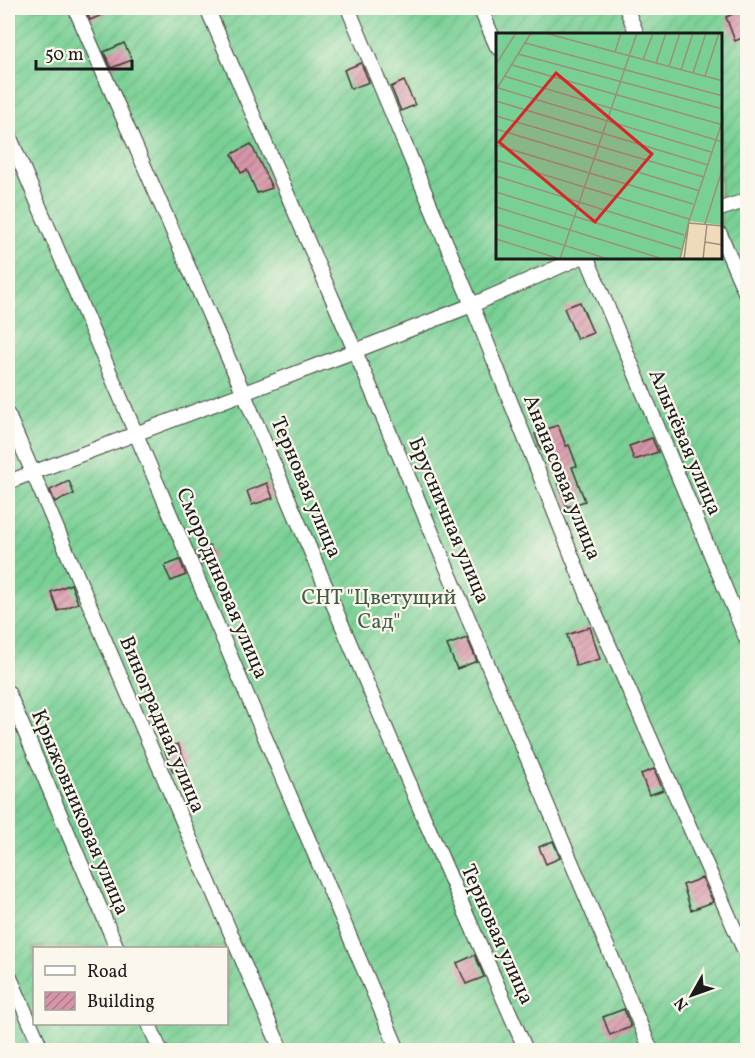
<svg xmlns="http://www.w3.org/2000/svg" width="755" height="1058" font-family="Vollkorn,serif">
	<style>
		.garden { fill: url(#garden-furrows); stroke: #4a7658; stroke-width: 1.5; fill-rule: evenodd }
		.building { fill: url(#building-hatch) }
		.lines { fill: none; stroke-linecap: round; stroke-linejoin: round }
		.street-casing { stroke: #3c3934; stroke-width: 16 }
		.street { stroke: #fff; stroke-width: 14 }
		.labels { text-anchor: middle; stroke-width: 4.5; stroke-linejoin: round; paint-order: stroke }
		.street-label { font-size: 21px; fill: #1c1c1c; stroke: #fbf7ec }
		.park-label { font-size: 21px; fill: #3d5b46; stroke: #fbf7ec }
		.inset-road { fill: none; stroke: #9b8f7b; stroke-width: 1.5 }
		.view { fill: #d62828; fill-opacity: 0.15; stroke: #d62828; stroke-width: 3 }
		.inset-edge { fill: none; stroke: #1c1c1c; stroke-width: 3 }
	</style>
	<defs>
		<pattern id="garden-furrows" width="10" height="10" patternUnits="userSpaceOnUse" patternTransform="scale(1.5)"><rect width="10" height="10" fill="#79d095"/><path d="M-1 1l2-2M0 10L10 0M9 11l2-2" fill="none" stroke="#68b280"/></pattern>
		<pattern id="building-hatch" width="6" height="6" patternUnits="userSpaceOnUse" patternTransform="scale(1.5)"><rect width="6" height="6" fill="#d895a9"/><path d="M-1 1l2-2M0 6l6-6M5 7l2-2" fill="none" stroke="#ae7989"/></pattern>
	</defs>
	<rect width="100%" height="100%" fill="#fbf7ec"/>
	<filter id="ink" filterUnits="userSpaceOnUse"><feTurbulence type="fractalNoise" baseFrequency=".0167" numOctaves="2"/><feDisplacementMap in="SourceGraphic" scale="12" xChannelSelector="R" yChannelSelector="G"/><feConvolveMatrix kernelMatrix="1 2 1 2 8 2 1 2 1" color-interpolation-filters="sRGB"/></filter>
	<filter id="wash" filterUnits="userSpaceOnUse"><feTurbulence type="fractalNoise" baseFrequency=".008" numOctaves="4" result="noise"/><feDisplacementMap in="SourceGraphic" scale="24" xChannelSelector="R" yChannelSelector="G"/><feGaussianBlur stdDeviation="1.35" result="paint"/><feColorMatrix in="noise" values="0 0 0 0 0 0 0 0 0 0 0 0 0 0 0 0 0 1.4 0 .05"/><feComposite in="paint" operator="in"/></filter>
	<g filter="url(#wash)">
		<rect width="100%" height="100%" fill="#efdbba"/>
		<path class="garden" d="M8 8H747V1050H8ZM497 34H720V258H497ZM34 948H226V1024H34Z"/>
		<g id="blocks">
			<path class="building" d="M85 8H119L90 20Z
				M747 8V36L735 41 726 17Z
				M124 43 132 60 111 68 104 52Z
				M361 63 369 82 351 89 344 70Z
				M404 81 415 105 401 111 391 87Z
				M251 144 272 188 257 193 247 170 241 173 232 154Z
				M580 302 593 333 577 339 564 308Z
				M558 425 566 446 569 445 577 466 572 467 585 501 567 507 546 448 541 450 535 434Z
				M652 438 658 452 634 460 629 446Z
				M69 481 74 494 55 502 50 490Z
				M267 483 273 498 252 505 247 491Z
				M210 546 215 558 201 564 196 552Z
				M180 560 186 575 171 581 164 566Z
				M71 584 78 603 58 611 51 592Z
				M590 627 600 659 576 666 567 635Z
				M467 638 477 661 457 669 447 645Z
				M178 744 187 766 173 772 164 749Z
				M654 769 663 790 649 795 641 774Z
				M553 841 560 858 546 864 539 847Z
				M702 878 713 902 691 910 683 885Z
				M475 955 484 977 466 984 457 963Z
				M624 1009 631 1027 610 1035 603 1017Z"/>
		</g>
	</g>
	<g filter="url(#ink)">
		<use href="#blocks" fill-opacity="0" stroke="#3c3934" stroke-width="1.5"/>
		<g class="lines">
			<g class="street-casing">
				<path id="street" d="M75 8 244 394 424 818 526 1050
					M207 8 355 351 651 1050
					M348 8 472 305 591 604 748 959
					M480 8 497 47
					M626 8 637 34
					M8 133 398 1050
					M720 209 748 200
					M720 234 748 299
					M587 258 748 643
					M8 415 281 1050
					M8 482 355 351 472 305 579 258
					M8 692 117 948
					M8 973 42 1050
					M149 1024 160 1050"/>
			</g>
			<use href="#street" class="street"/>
		</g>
	</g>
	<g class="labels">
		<g class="street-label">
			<text transform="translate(686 442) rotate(67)" y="7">Алычёвая улица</text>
			<text transform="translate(563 477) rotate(68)" y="7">Ананасовая улица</text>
			<text transform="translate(307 487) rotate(67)" y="7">Терновая улица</text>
			<text transform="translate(450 520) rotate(67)" y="7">Брусничная улица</text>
			<text transform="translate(223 583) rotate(67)" y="7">Смородиновая улица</text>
			<text transform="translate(163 724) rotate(67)" y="7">Виноградная улица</text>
			<text transform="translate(81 812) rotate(67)" y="7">Крыжовниковая улица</text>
			<text transform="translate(498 934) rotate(66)" y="7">Терновая улица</text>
		</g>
		<g class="park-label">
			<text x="379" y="604">СНТ "Цветущий<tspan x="379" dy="24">Сад"</tspan></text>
		</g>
	</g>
	<g transform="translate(496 33)">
		<rect width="226" height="226" fill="#efdbba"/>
		<path d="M0 0H226V192L193 188 184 226H0Z" fill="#79d095"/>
		<path class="inset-road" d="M49 0 227 48M29 10 227 63M119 19 125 0M22 21 227 76M147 27 157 0M160 30 170 0M0 31 20 0M16 32 227 92M173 33 184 0M185 37 197 0M197 40 210 0M8 43 227 109M209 43 223 0M2 55 215 119M0 57 35 0M0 68 212 132M0 83 208 144M0 96 204 158M0 112 197 171M0 127 193 186M0 143 188 202M0 159 185 216M0 174 167 226M193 190 227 193M0 191 112 226M209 191 227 134M0 206 64 226M209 209 227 212M64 226 141 0M184 226 193 188M188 226 193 188 227 86M207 226 211 191"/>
		<path class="view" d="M60 40 156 121 99 189 3 109Z"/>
		<rect width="226" height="226" class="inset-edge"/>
	</g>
	<rect width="755" height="1058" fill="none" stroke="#fbf7ec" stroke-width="30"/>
	<rect x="33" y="947" width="195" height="78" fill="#fbf7ec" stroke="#a29f99" stroke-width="1.5"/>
	<rect x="45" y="966" width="30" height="9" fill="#ffffff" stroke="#a29f99" stroke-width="1.5"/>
	<text x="87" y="977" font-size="18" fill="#1c1c1c">Road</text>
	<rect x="45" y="992" width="30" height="18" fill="url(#building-hatch)" stroke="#a29f99" stroke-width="1.5"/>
	<text x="87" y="1007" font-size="18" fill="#1c1c1c">Building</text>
	<g transform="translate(692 995) rotate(230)" stroke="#fbf7ec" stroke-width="4.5" paint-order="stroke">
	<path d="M0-4.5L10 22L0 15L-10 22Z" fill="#1c1c1c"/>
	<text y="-9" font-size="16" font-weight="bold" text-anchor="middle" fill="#1c1c1c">N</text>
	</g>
	<path d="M36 60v9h96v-9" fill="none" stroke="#1c1c1c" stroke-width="3"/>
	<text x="45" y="60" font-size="18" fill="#1c1c1c" stroke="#fbf7ec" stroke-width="4.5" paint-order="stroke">50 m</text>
</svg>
